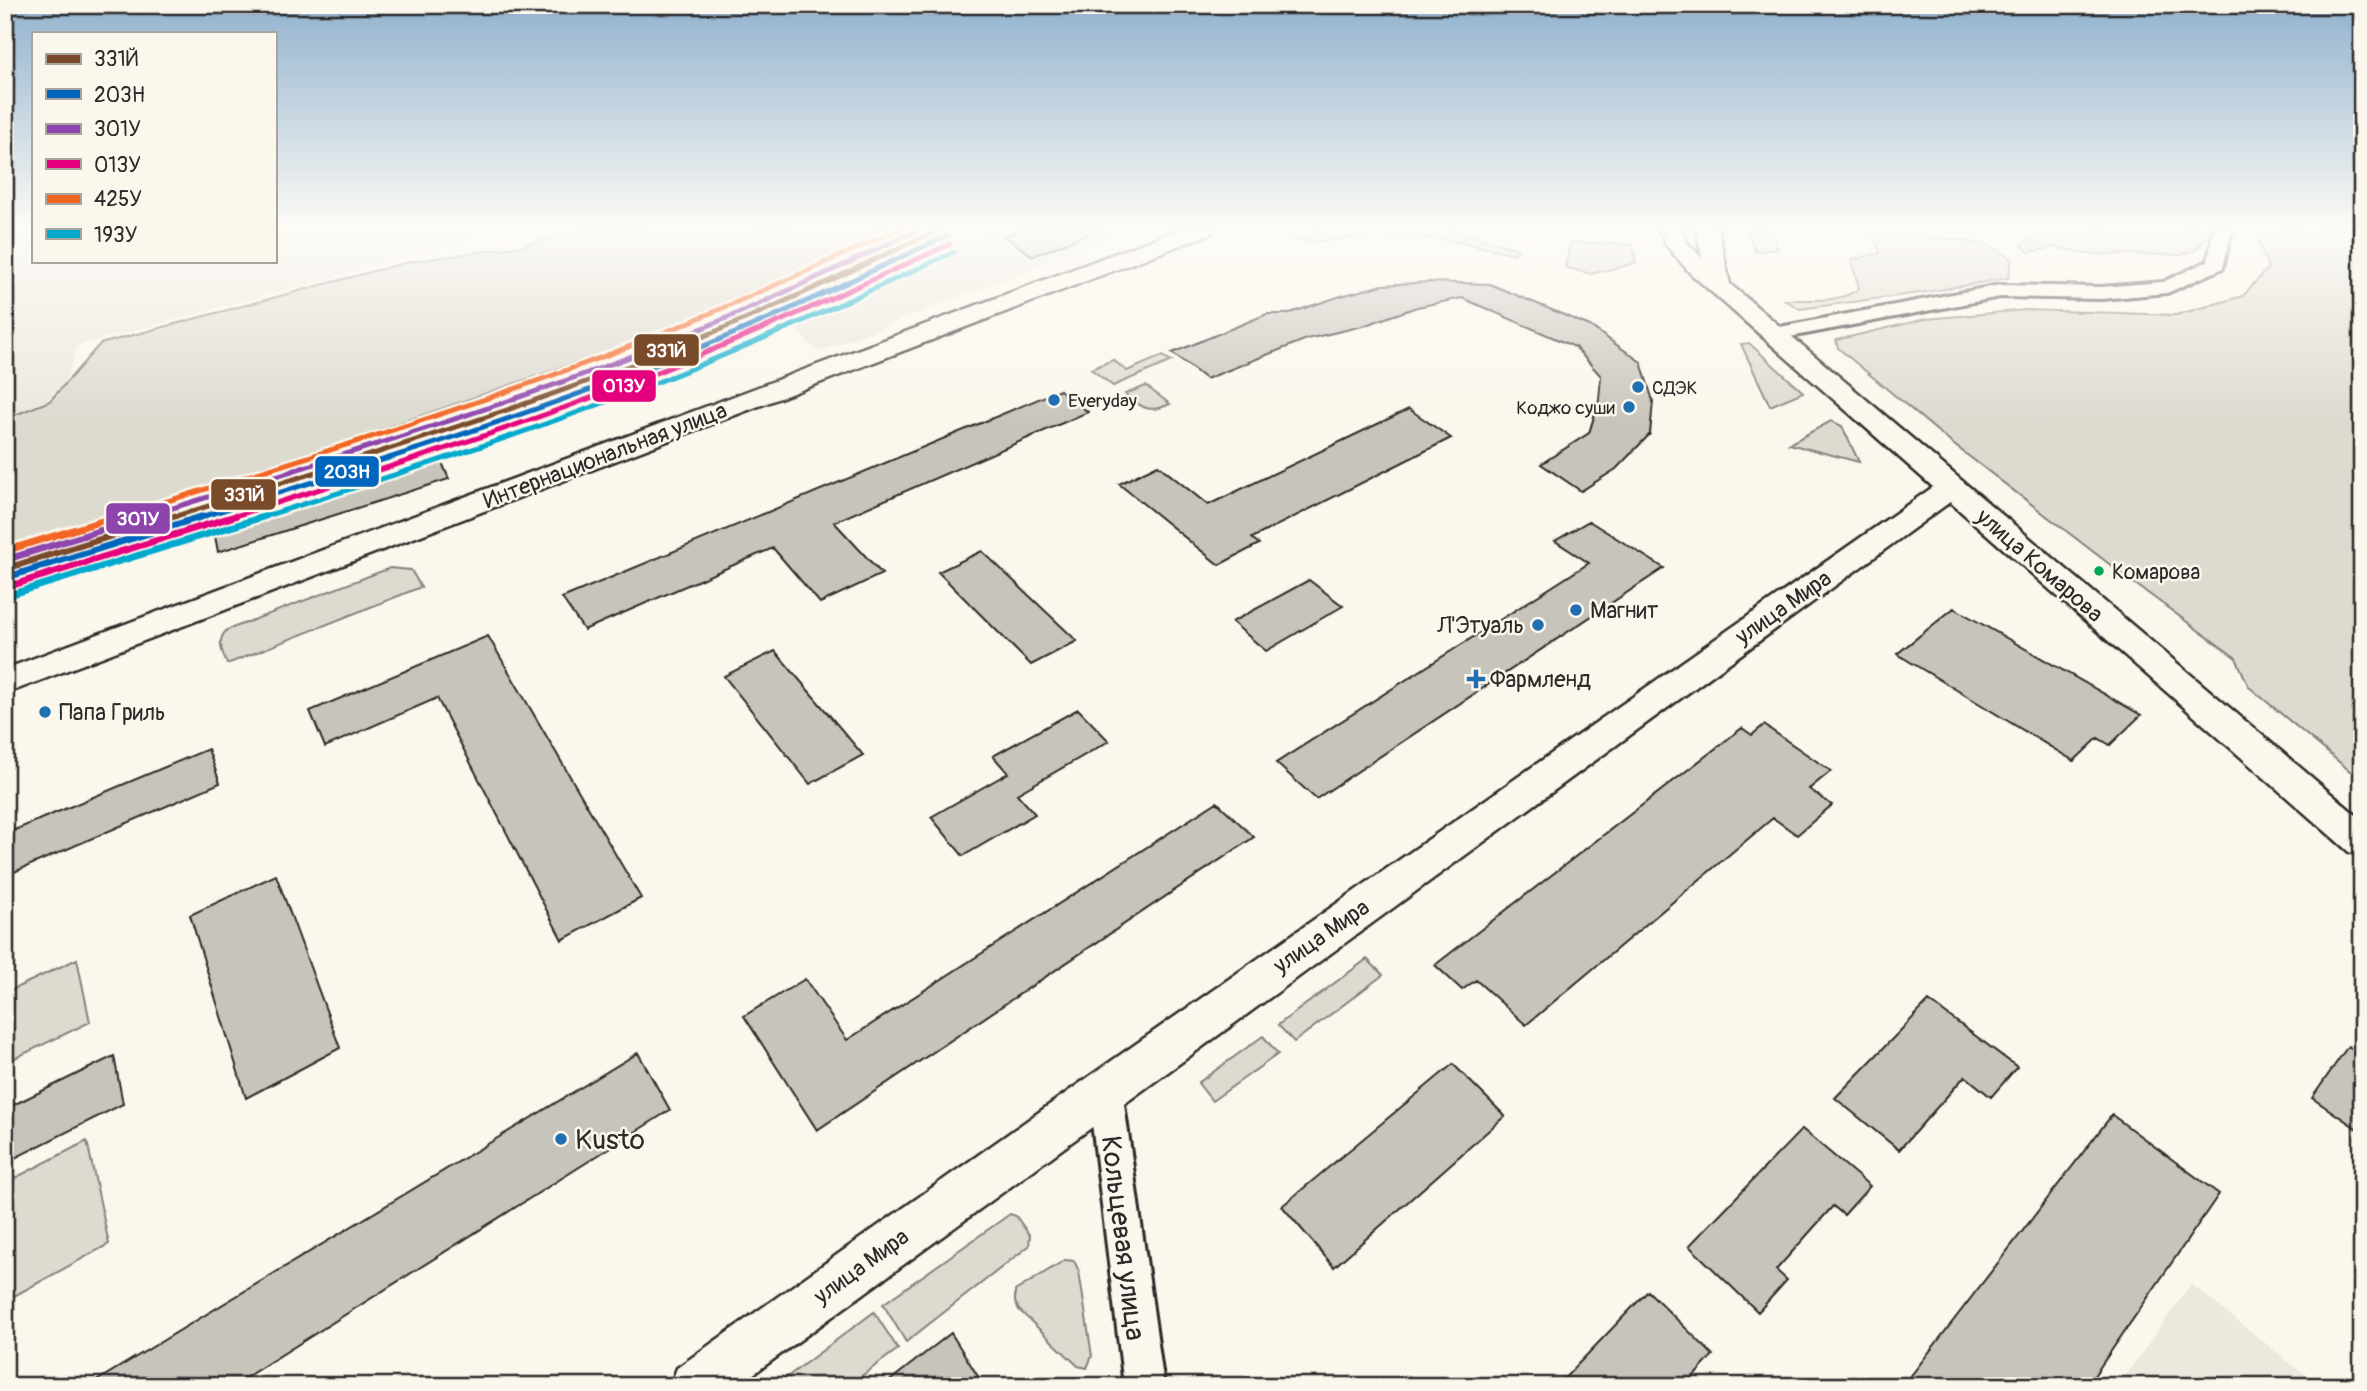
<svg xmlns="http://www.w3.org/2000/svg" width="2367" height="1391" font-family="Pangolin,sans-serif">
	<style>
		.built { fill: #ebe8de }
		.green { fill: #dddad0; stroke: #84827e; stroke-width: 2 }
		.building { fill: #c7c4bc; stroke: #2b2b2b; stroke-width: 2 }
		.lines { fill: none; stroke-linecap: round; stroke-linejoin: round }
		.minor-casing { stroke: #2b2b2b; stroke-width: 6 }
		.major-casing { stroke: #2b2b2b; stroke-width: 5 }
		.minor { fill: #fbf7ec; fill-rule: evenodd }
		.major { fill: #fbf7ec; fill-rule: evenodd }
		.rail-1-far1-casing { stroke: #fbf7ec; stroke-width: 10 }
		.rail-1-casing { stroke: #fbf7ec; stroke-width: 12 }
		.rail-2-far1-casing { stroke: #fbf7ec; stroke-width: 10 }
		.rail-2-casing { stroke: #fbf7ec; stroke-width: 12 }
		.rail-3-far1-casing { stroke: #fbf7ec; stroke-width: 10 }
		.rail-3-casing { stroke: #fbf7ec; stroke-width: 12 }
		.rail-4-far1-casing { stroke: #fbf7ec; stroke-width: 10 }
		.rail-4-casing { stroke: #fbf7ec; stroke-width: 12 }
		.rail-5-far1-casing { stroke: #fbf7ec; stroke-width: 10 }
		.rail-5-casing { stroke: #fbf7ec; stroke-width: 12 }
		.rail-6-far1-casing { stroke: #fbf7ec; stroke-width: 10 }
		.rail-6-casing { stroke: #fbf7ec; stroke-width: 12 }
		.rail-1-far1 { stroke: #7a4b2a; stroke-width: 5 }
		.rail-1 { stroke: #7a4b2a; stroke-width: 7 }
		.rail-2-far1 { stroke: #0065bd; stroke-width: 5 }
		.rail-2 { stroke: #0065bd; stroke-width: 7 }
		.rail-3-far1 { stroke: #8e44ad; stroke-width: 5 }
		.rail-3 { stroke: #8e44ad; stroke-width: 7 }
		.rail-4-far1 { stroke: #e5007d; stroke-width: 5 }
		.rail-4 { stroke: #e5007d; stroke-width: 7 }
		.rail-5-far1 { stroke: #f26522; stroke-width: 5 }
		.rail-5 { stroke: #f26522; stroke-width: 7 }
		.rail-6-far1 { stroke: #00a9ce; stroke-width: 5 }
		.rail-6 { stroke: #00a9ce; stroke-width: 7 }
		.poi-dot { fill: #1f6fb2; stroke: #fbf7ec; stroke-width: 2.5 }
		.bus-dot { fill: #00a651; stroke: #fbf7ec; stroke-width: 2.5 }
		.labels { text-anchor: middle; stroke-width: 5; stroke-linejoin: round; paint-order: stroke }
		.far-poi-label { font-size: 19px; fill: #2b2b2b; stroke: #fbf7ec; text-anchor: start }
		.bus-label { font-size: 21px; fill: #2b2b2b; stroke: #fbf7ec; text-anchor: start }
		.street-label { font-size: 23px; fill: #2b2b2b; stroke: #fbf7ec }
		.poi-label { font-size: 23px; fill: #2b2b2b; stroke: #fbf7ec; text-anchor: start }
		.near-poi-label { font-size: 28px; fill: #2b2b2b; stroke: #fbf7ec; text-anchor: start }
		.near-street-label { font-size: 28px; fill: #2b2b2b; stroke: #fbf7ec }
		.line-badge { stroke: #fbf7ec; stroke-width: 2.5 }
		.badge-label { font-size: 19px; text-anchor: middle; font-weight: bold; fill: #fff }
	</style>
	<rect width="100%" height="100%" fill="#fbf7ec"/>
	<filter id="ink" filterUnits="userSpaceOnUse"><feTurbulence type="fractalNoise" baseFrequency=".0143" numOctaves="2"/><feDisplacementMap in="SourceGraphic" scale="14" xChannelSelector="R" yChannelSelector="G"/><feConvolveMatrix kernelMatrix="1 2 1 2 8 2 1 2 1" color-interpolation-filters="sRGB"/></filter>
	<g filter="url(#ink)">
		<path class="built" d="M33 228V261H275V228H478L474 239 77 346 55 416 5 426V244Z
			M993 228H1135L818 352 793 327Z
			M2191 1284 2319 1386H2118Z"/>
		<path class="green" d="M588 228H900L714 313 623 346 316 452 5 548V419L50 401 100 344 408 262 523 246Z
			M1287 228H1444L1518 249 1514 254C1479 246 1443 237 1407 236 1388 236 1366 235 1347 238 1317 242 1308 246 1279 231Z
			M1747 228H1770L1778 249 1755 252Z
			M1871 228H1919L1920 236C1953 240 1985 238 2012 259L2008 278 1927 292 1800 309 1785 300C1807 299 1842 304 1859 288L1851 260 1880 253Z
			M2052 228H2206V229L2205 239 2196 250 2181 255 2088 254 2056 247 2029 252 2021 245Z
			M2259 228H2362V781L2249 687 2236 658 2134 583 1949 441 1838 348 1836 340 1926 319 2026 310 2176 315 2243 296 2268 268 2256 233Z
			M1571 242 1633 245 1636 263 1591 274 1565 267Z
			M1749 343 1803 392 1770 406 1741 344Z
			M1162 356 1172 361 1113 386 1091 369 1113 360 1127 371Z
			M1146 386 1170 404C1149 414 1142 408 1125 394Z
			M1831 421 1842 426 1859 462 1789 444Z
			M390 568 411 570 421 587 227 664C222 652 216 640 227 630Z
			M77 959 90 1022 5 1063V993Z
			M1367 959 1383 975 1294 1042 1278 1025Z
			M1263 1036 1278 1054 1212 1101 1198 1083Z
			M87 1141 109 1244 5 1301V1183Z
			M1010 1214 1016 1216 1030 1236 1029 1246 906 1342 883 1304Z
			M1065 1260 1074 1261 1079 1271 1092 1356 1087 1368 1078 1366 1019 1310 1015 1302V1291Z
			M874 1312 898 1349 848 1386H775Z"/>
		<path class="building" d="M1025 228H1099L1100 229 1033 256 1004 236Z
			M1430 282 1490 284 1590 326 1641 362 1653 401 1650 434 1616 469 1581 491 1541 464 1589 433 1599 400 1601 376 1575 347 1462 298 1417 307 1363 326 1307 339 1206 379 1172 353 1267 314H1287L1341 296 1383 285Z
			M1060 390 1088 412 834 522 882 574 820 603 773 548 584 630 562 598Z
			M1409 409 1451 438 1252 538 1259 544 1219 565 1119 484 1158 465 1208 505Z
			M441 460 449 479 218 552 214 531Z
			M1589 521 1664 568 1316 799 1276 763 1589 563 1555 541Z
			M982 551 1077 641 1031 665 938 572Z
			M1309 580 1343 606 1266 651 1232 622Z
			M1954 608 2141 715 2110 745 2098 738 2074 761 1897 654Z
			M488 636 641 898 562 940 437 698 325 747 310 711Z
			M775 651 863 755 810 784 724 676Z
			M1078 709 1109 741 1017 794 1035 814 963 856 931 817 1008 773 993 756Z
			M1764 725 1831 771 1809 789 1832 805 1797 835 1773 818 1526 1025 1476 980 1462 990 1435 965 1742 728 1752 735Z
			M208 749 220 783 5 876V834Z
			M1217 802 1254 837 817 1130 744 1016 805 979 847 1040Z
			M276 875 340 1048 246 1098 190 915Z
			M1929 1001 2017 1067 1991 1097 1965 1076 1899 1150 1835 1098Z
			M2348 1046 2362 1055V1132L2312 1098Z
			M638 1053 670 1110 232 1386H88Z
			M114 1056 123 1104 5 1163V1109Z
			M1453 1064 1505 1116 1334 1267 1282 1206Z
			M2112 1115 2219 1194 2087 1386H1903Z
			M1802 1129 1870 1186 1844 1215 1833 1206 1776 1270 1787 1280 1758 1312 1689 1246Z
			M1648 1291 1713 1355 1685 1386H1557Z
			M951 1333 984 1386H883Z"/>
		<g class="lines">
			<g class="minor-casing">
				<path id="minor" d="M2214 228H2232L2223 268 2167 293 2101 299 2000 297 1774 340 1764 334 1774 328 2000 285 2101 287 2163 282 2208 261Z
					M1105 1074 1117 1079 1122 1090 1164 1386H1124L1088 1090 1093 1079Z"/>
			</g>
			<g class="major-casing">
				<path id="major" d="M1183 228H1215L1212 233 5 694V669Z
					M1659 228H1681L1687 243 1702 258 1696 228H1718L1730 284 2362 820V857L2349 852 1950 502 737 1386H670L677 1368 1090 1076 1933 487 1690 273 1666 245Z"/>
			</g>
			<use href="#minor" class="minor"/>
			<use href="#major" class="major"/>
			<g class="rail-1-far1-casing">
				<path id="rail-1-far1" d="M170 518C358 459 549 402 731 325 802 295 872 260 943 228"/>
			</g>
			<g class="rail-1-casing">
				<path id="rail-1" d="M5 569 175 516"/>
			</g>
			<g class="rail-2-far1-casing">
				<path id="rail-2-far1" d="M198 518C379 462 561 406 735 333 806 303 876 268 947 236"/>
			</g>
			<g class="rail-2-casing">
				<path id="rail-2" d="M8 577 204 516"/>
			</g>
			<g class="rail-3-far1-casing">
				<path id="rail-3-far1" d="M141 518C338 456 539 398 729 317 794 289 858 258 922 228"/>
			</g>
			<g class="rail-3-casing">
				<path id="rail-3" d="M5 560 147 516"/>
			</g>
			<g class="rail-4-far1-casing">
				<path id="rail-4-far1" d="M229 518C364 475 499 434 630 383 739 341 844 293 950 244"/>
			</g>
			<g class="rail-4-casing">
				<path id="rail-4" d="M10 586 235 516"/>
			</g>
			<g class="rail-5-far1-casing">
				<path id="rail-5-far1" d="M113 518C279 466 447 416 610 354 709 316 805 272 901 228"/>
			</g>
			<g class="rail-5-casing">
				<path id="rail-5" d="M5 551 118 516"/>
			</g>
			<g class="rail-6-far1-casing">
				<path id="rail-6-far1" d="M260 518C385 478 510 439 632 392 742 350 848 301 954 252"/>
			</g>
			<g class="rail-6-casing">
				<path id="rail-6" d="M13 594 266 516"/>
			</g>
			<use href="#rail-1-far1" class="rail-1-far1"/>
			<use href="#rail-1" class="rail-1"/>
			<use href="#rail-2-far1" class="rail-2-far1"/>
			<use href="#rail-2" class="rail-2"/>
			<use href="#rail-3-far1" class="rail-3-far1"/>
			<use href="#rail-3" class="rail-3"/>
			<use href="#rail-4-far1" class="rail-4-far1"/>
			<use href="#rail-4" class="rail-4"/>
			<use href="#rail-5-far1" class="rail-5-far1"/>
			<use href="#rail-5" class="rail-5"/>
			<use href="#rail-6-far1" class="rail-6-far1"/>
			<use href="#rail-6" class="rail-6"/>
		</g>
	</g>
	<linearGradient id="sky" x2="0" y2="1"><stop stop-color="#92b2ce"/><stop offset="0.54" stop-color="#fdfbf6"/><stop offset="1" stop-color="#fdfbf6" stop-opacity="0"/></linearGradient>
	<rect width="2367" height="423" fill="url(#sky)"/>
	<g class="poi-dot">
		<circle cx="1638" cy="387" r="7"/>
		<circle cx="1054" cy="400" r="7"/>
		<circle cx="1629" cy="407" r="7"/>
		<circle cx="1576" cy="610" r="7"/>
		<circle cx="1538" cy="625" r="7"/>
		<path d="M1472.5 668.5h7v7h7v7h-7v7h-7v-7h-7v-7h7z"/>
		<circle cx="45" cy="712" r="7"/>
		<circle cx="561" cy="1139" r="7"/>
	</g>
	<circle class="bus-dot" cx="2099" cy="571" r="6"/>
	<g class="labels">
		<g class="far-poi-label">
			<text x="1652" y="394">СДЭК</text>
			<text x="1068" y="407">Everyday</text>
			<text x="1615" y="414" text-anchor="end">Коджо суши</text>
		</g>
		<g class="bus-label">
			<text x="2112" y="579">Комарова</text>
		</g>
		<g class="street-label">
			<text transform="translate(605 455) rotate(-21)" y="8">Интернациональная улица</text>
			<text transform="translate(2040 565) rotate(41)" y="8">улица Комарова</text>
			<text transform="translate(1783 607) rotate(-35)" y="8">улица Мира</text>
			<text transform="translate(1321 936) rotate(-35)" y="8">улица Мира</text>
			<text transform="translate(861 1266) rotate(-36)" y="8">улица Мира</text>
		</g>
		<g class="poi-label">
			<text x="1590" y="618">Магнит</text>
			<text x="1524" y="633" text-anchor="end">Л'Этуаль</text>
			<text x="1490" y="687">Фармленд</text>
			<text x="59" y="720">Папа Гриль</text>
		</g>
		<g class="near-poi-label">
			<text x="575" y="1149">Kusto</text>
		</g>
		<g class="near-street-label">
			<text transform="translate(1124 1238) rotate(83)" y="10">Кольцевая улица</text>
		</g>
	</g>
	<g class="line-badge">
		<rect x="633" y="333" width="67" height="34" rx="7" fill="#7a4b2a"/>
		<rect x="591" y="369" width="66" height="34" rx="7" fill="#e5007d"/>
		<rect x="314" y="455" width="66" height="33" rx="7" fill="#0065bd"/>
		<rect x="210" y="478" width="67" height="33" rx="7" fill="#7a4b2a"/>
		<rect x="105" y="502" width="66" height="33" rx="7" fill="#8e44ad"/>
	</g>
	<g class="badge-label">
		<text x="666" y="357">331Й</text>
		<text x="624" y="392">013У</text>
		<text x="347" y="478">203Н</text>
		<text x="244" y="501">331Й</text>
		<text x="138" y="525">301У</text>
	</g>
	<rect width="2367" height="1391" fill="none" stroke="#fbf7ec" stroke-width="28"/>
	<rect x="14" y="14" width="2339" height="1363" fill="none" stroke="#2b2b2b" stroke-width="2.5" filter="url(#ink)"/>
	<rect x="32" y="32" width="245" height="231" fill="#fbf7ec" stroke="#a8a59f" stroke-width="2"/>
	<rect x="46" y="54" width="35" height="10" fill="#7a4b2a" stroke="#a8a59f" stroke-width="2"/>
	<text x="94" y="66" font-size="21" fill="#2b2b2b">331Й</text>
	<rect x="46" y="89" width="35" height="10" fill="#0065bd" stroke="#a8a59f" stroke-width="2"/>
	<text x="94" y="102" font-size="21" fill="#2b2b2b">203Н</text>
	<rect x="46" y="124" width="35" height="10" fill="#8e44ad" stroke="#a8a59f" stroke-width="2"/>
	<text x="94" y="136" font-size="21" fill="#2b2b2b">301У</text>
	<rect x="46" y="159" width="35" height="10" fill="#e5007d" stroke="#a8a59f" stroke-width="2"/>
	<text x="94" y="172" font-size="21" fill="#2b2b2b">013У</text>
	<rect x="46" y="194" width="35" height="10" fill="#f26522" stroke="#a8a59f" stroke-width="2"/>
	<text x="94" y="206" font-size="21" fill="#2b2b2b">425У</text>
	<rect x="46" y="229" width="35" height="10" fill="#00a9ce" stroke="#a8a59f" stroke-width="2"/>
	<text x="94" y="242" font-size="21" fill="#2b2b2b">193У</text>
</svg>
